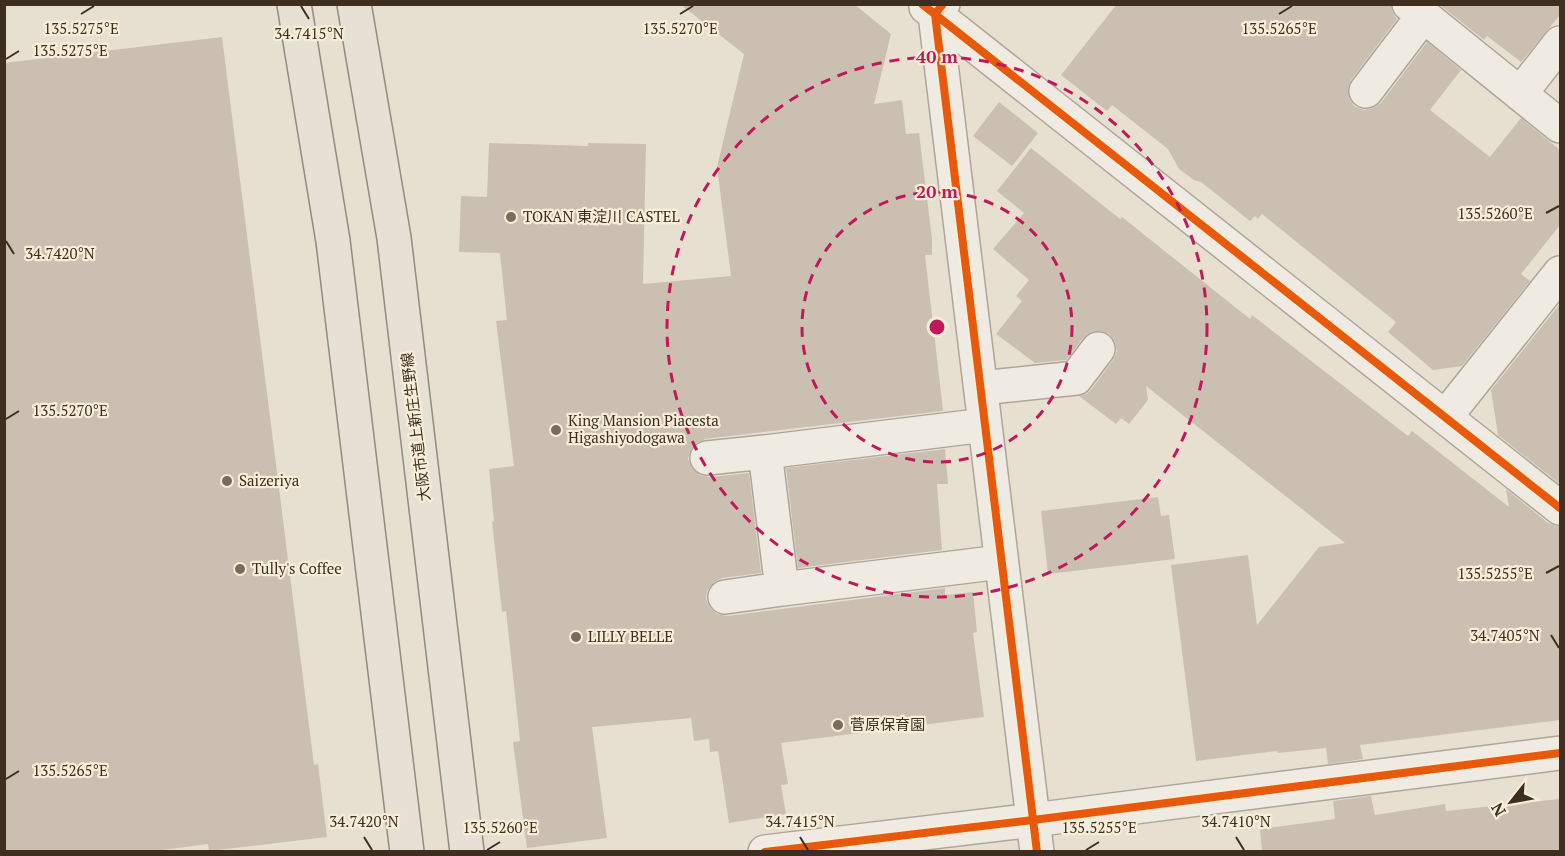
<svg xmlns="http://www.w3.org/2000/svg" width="1565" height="856" font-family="'PT Serif','Noto Sans JP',serif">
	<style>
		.building { fill: #cbbfb2 }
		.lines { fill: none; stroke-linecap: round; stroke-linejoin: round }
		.minor-casing { stroke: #ada599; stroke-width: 36 }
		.major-casing { stroke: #928b80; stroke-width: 36 }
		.minor { stroke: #efebe3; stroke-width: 33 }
		.major { stroke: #e6e1d4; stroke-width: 33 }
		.cycleway-casing { stroke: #f7eed8; stroke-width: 11 }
		.cycleway { stroke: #e8590c; stroke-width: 8 }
		.ticks { fill: none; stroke: #3d2e20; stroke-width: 2 }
		.ring { fill: none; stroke: #c2185b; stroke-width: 3; stroke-dasharray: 10 8 }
		.poi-dot { fill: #786c5e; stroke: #f7eed8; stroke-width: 2 }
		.labels { text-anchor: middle; stroke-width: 4.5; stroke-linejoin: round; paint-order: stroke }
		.poi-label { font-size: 15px; fill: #3d2e20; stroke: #f7eed8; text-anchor: start }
		.street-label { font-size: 15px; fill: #3d2e20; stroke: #f7eed8 }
		.ticks-label { font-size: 15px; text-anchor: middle; fill: #3d2e20; stroke: #f7eed8; stroke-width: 4.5; stroke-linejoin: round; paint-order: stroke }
		.centre { fill: #c2185b; stroke: #f7eed8; stroke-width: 3 }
		.ring-label { font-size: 18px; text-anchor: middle; font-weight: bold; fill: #c2185b; stroke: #f7eed8; stroke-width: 4.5; stroke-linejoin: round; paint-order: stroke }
	</style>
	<rect width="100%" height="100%" fill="#e7e0d1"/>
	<path class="building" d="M680 4H854L891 34 874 104 902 100 906 134 919 133 932 239V255H925L943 410 942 411 705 439 696 443 690 451 688 459 692 468 699 475 709 477 749 473 761 573 722 578 714 582 707 591 706 599 710 608 717 614 728 616 945 588V595L973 592 977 632 973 633 984 717 781 743 788 784 781 785 786 814 729 823 718 751 710 752 709 739 694 741 691 718 592 727 607 838 527 848 513 742 520 741 506 611 502 612 492 522H494L489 469 514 466 496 321 507 320 500 253 459 252 461 196 487 197 489 143 588 146V143L646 144 643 284 731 276 717 167 744 54Z
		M1117 4H1391L1392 11 1397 19 1351 80 1348 88 1349 98 1354 106 1364 110 1373 108 1381 103 1427 42 1461 70 1430 110 1490 157 1521 118 1560 150V225L1521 274 1530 281 1462 366 1433 370 1388 332 1396 322 1262 214 1258 219 1255 216 1250 221 1201 182 1194 180 1179 169 1168 149 1112 105 1107 111 1061 75Z
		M1439 4H1560V15L1521 62 1487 36 1484 40Z
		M222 37 314 765 318 764 327 837 209 851 208 844 147 852H4V63Z
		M999 102 1038 133 1012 166 973 136Z
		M1031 148 1120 219 1122 217 1250 319 1252 315 1408 436 1412 431 1509 507 1506 489 1548 523 1557 526H1560V720L1360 745 1363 759 1328 764 1326 748 1278 753 1277 751 1196 761 1171 565 1248 555 1257 625 1319 547 1345 543 1146 386 1148 400 1129 424 1121 418 1116 424 1079 396 1086 394 1091 390 1113 360 1117 351 1115 342 1109 334 1101 331 1091 332 1083 338 1066 360 1035 363 996 334 1022 301 1016 296 1029 280 993 249 1024 213 997 191Z
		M1559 305 1560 306V484L1498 435 1491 390Z
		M945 449 948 484H937L942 550 798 568 786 468Z
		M1158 497 1161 516 1169 515 1175 559 1048 574 1041 511Z
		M1371 796 1375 815 1445 804 1446 811 1560 799V852H1262L1260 829 1335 819 1333 801Z"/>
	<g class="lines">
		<g class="minor-casing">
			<path id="minor" d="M943 4 935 14 1037 852
				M1409 4 1560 126
				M926 7 1560 508
				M1366 91 1423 16
				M1520 94 1560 43
				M981 388 1076 378 1098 349
				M1446 416 1560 273
				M985 425 765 452 782 589 1001 562
				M707 458 765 452
				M725 597 782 589
				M765 852 1033 820 1560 753"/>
		</g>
		<g class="major-casing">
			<path id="major" d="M294 4 333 241 407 852
				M354 4 394 238 467 852"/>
		</g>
		<use href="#minor" class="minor"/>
		<use href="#major" class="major"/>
		<g class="cycleway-casing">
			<path id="cycleway" d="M922 4 1560 508
				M943 4 935 14 1037 852
				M765 852 1033 820 1560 753"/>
		</g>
		<use href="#cycleway" class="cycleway"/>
	</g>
	<path class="ticks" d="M301 6 309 19M81 14 94 6M680 14 693 6M1279 14 1292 6M6 59 19 51M1546 213 1559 206M6 241 14 254M6 419 19 411M1546 573 1559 566M1551 635 1559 648M6 779 19 771M364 837 372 850M800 837 808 850M1236 837 1244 850M487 850 500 842M1086 850 1099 842"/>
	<g class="ring">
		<circle cx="937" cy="327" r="135"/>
		<circle cx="937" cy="327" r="270"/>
	</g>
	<g class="poi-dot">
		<circle cx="511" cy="217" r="6"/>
		<circle cx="556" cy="430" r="6"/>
		<circle cx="227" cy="481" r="6"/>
		<circle cx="240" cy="569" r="6"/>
		<circle cx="576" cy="637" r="6"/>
		<circle cx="838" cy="725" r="6"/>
	</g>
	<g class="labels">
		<g class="poi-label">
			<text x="523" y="222">TOKAN 東淀川 CASTEL</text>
			<text x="568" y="426">King Mansion Piacesta<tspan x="568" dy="17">Higashiyodogawa</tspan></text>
			<text x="239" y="486">Saizeriya</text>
			<text x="252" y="574">Tully's Coffee</text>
			<text x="588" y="642">LILLY BELLE</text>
			<text x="850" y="730">菅原保育園</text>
		</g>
		<g class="street-label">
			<text transform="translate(416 427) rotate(-97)" y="5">大阪市道上新庄生野線</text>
		</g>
	</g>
	<g class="ticks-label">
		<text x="81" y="34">135.5275°E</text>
		<text x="680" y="34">135.5270°E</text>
		<text x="1279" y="34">135.5265°E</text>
		<text x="309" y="39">34.7415°N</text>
		<text x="70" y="56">135.5275°E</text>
		<text x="1495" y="219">135.5260°E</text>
		<text x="60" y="259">34.7420°N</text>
		<text x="70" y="416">135.5270°E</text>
		<text x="1495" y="579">135.5255°E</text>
		<text x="1505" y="641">34.7405°N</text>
		<text x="70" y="776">135.5265°E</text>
		<text x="364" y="827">34.7420°N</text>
		<text x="800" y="827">34.7415°N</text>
		<text x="1236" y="827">34.7410°N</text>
		<text x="500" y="833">135.5260°E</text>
		<text x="1099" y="833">135.5255°E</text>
	</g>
	<circle cx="937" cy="327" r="9" class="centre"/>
	<g class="ring-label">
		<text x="937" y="63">40 m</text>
		<text x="937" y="198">20 m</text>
	</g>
	<rect width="1565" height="856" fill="none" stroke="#3d2e20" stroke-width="12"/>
	<g transform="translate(1511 802) rotate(239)" stroke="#f7eed8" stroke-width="4.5" paint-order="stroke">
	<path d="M0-4.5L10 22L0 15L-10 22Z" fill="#3d2e20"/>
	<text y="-9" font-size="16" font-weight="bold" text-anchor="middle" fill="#3d2e20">N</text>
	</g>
</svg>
